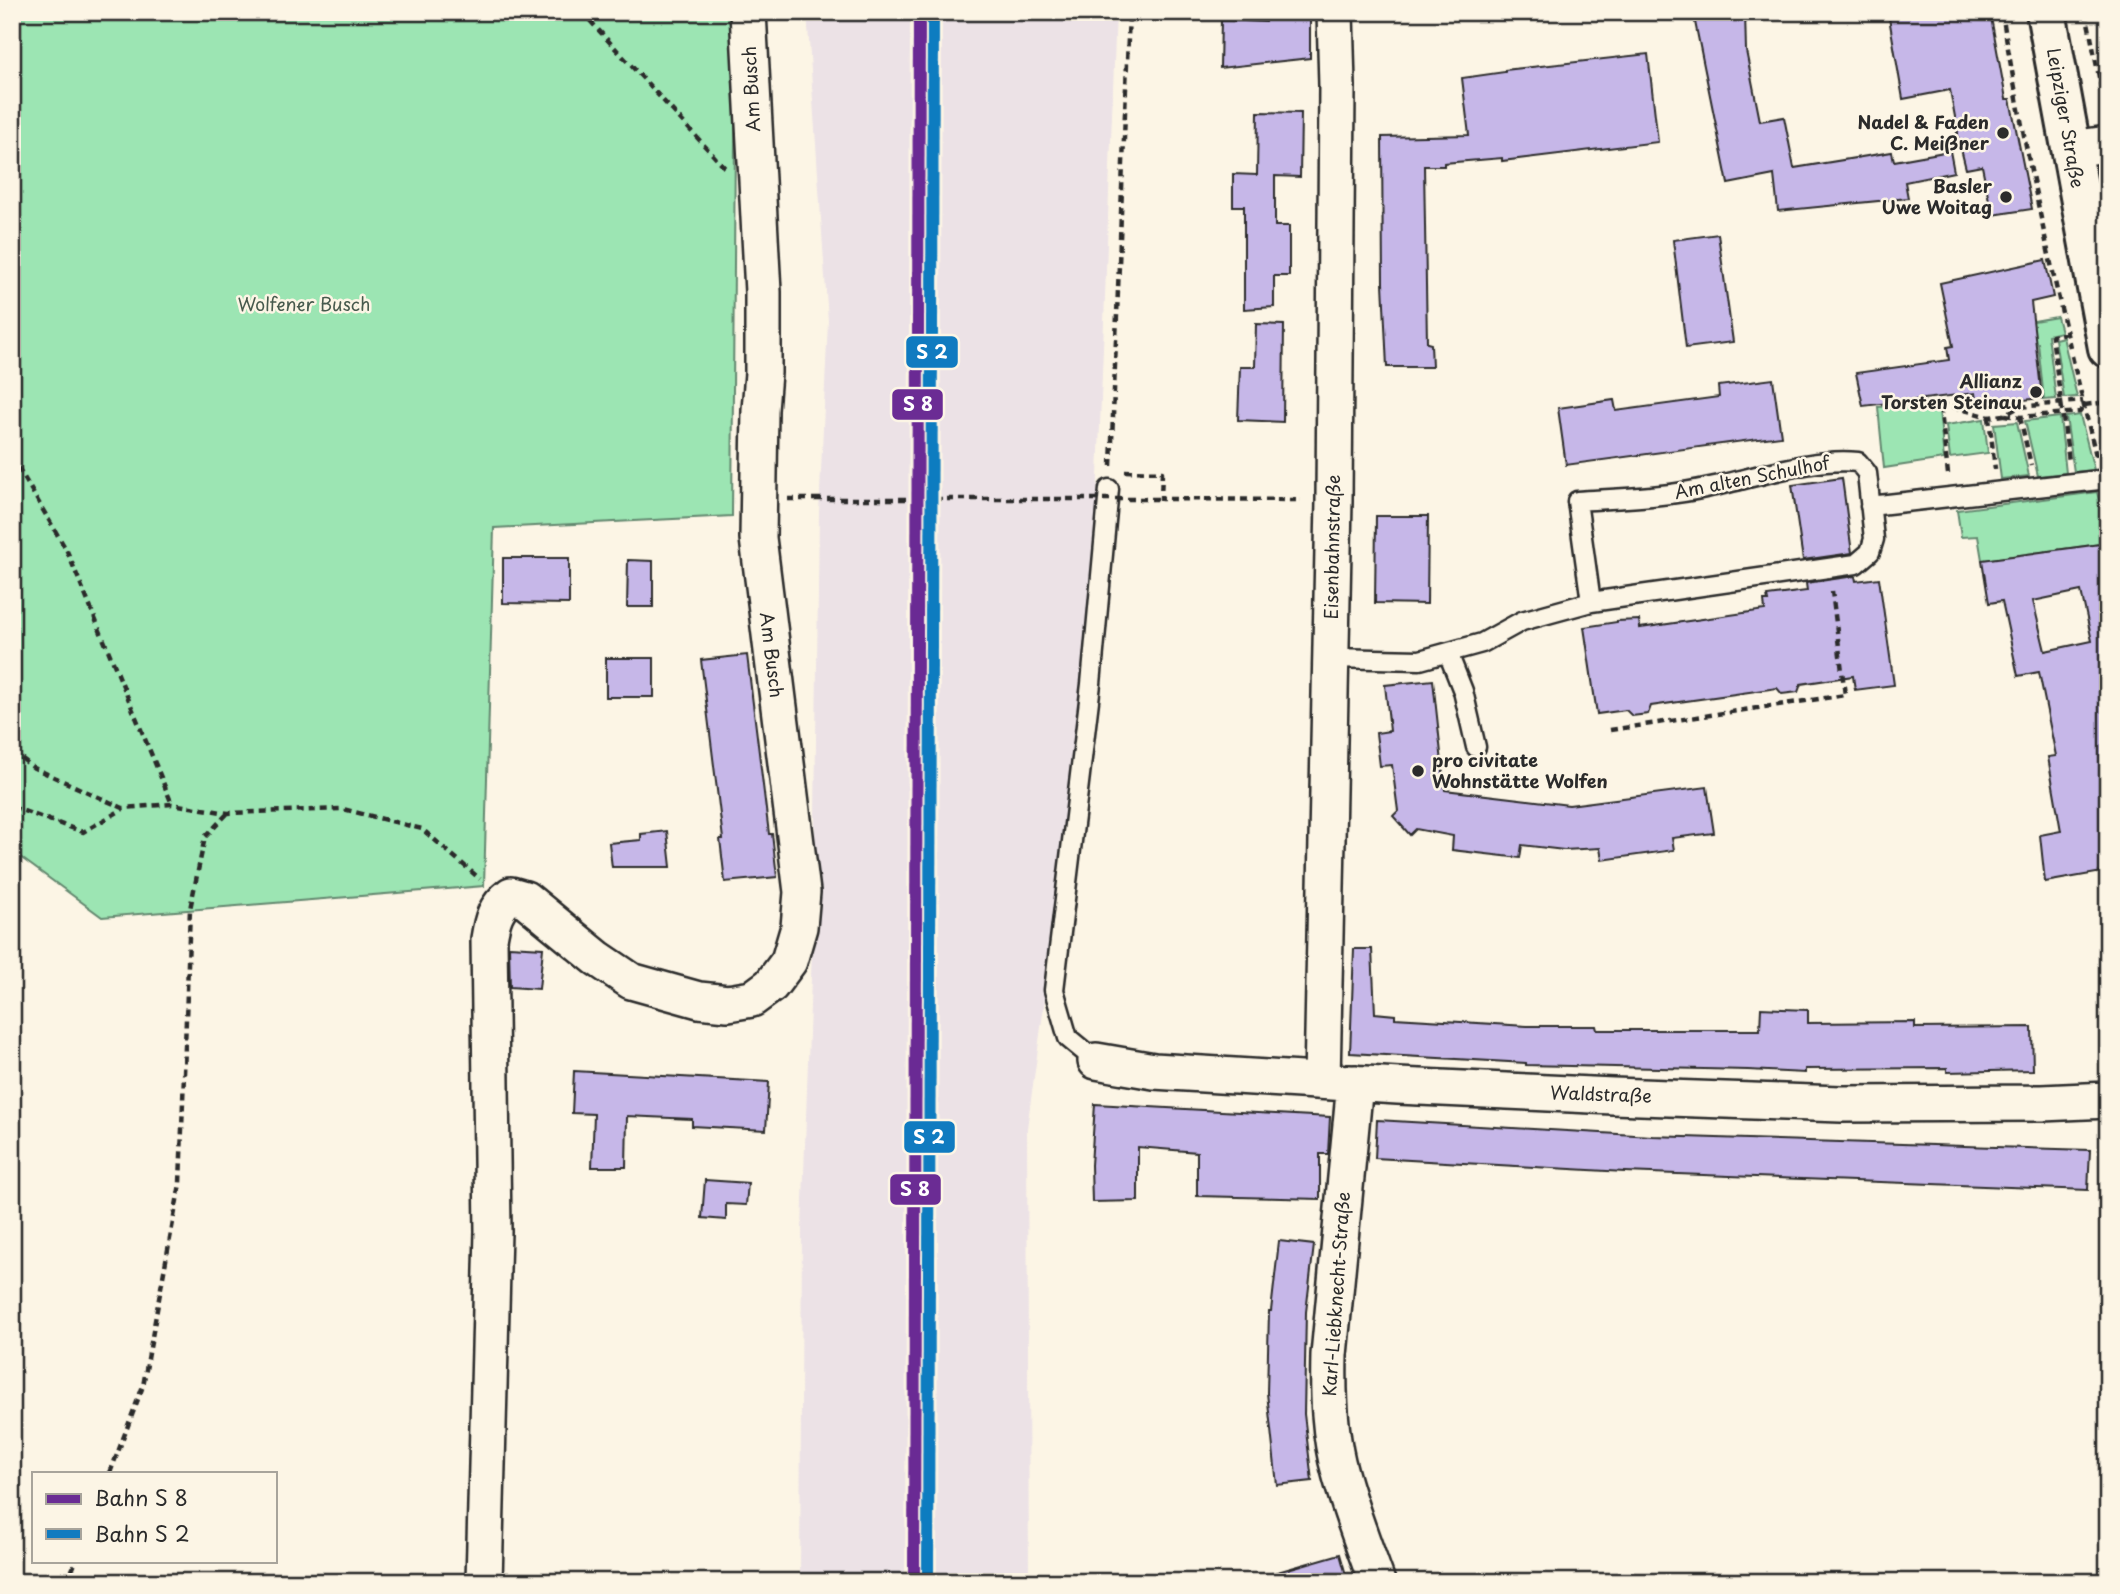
<svg xmlns="http://www.w3.org/2000/svg" width="2120" height="1594" font-family="'Playpen Sans',sans-serif">
	<style>
		.built { fill: #ece2e6 }
		.green { fill: #9ce5b3; stroke: #64886f; stroke-width: 2 }
		.building { fill: #c6b7e8; stroke: #2b2b2b; stroke-width: 2; fill-rule: evenodd }
		.lines { fill: none; stroke-linecap: round; stroke-linejoin: round }
		.service-casing { stroke: #2b2b2b; stroke-width: 23 }
		.minor-casing { stroke: #2b2b2b; stroke-width: 40 }
		.primary-casing { stroke: #2b2b2b; stroke-width: 44 }
		.path { stroke: #2b2b2b; stroke-width: 4.5; stroke-dasharray: 7 5; stroke-linecap: butt }
		.service { stroke: #fcf5e5; stroke-width: 18 }
		.minor { stroke: #fcf5e5; stroke-width: 35 }
		.primary { stroke: #fcf5e5; stroke-width: 38 }
		.path-bridge { stroke: #2b2b2b; stroke-width: 4.5; stroke-dasharray: 7 5; stroke-linecap: butt }
		.rail-1-casing { stroke: #fcf5e5; stroke-width: 18 }
		.rail-2-casing { stroke: #fcf5e5; stroke-width: 18 }
		.rail-1 { stroke: #6b2c94; stroke-width: 12 }
		.rail-2 { stroke: #107bc0; stroke-width: 12 }
		.poi-dot { fill: #2b2b2b; stroke: #fcf5e5; stroke-width: 2.5 }
		.labels { text-anchor: middle; stroke-width: 5; stroke-linejoin: round; paint-order: stroke }
		.street-label { font-size: 18px; fill: #2b2b2b; stroke: #fcf5e5 }
		.poi-label { font-size: 18px; font-weight: bold; fill: #2b2b2b; stroke: #fcf5e5; text-anchor: end }
		.park-label { font-size: 18px; fill: #475a4d; stroke: #fcf5e5 }
		.line-badge { stroke: #fcf5e5; stroke-width: 2.5 }
		.badge-label { font-size: 19px; text-anchor: middle; font-weight: bold; fill: #fff }
	</style>
	<rect width="100%" height="100%" fill="#fcf5e5"/>
	<filter id="ink" filterUnits="userSpaceOnUse"><feTurbulence type="fractalNoise" baseFrequency=".0143" numOctaves="2"/><feDisplacementMap in="SourceGraphic" scale="14" xChannelSelector="R" yChannelSelector="G"/><feConvolveMatrix kernelMatrix="1 2 1 2 8 2 1 2 1" color-interpolation-filters="sRGB"/></filter>
	<g filter="url(#ink)">
		<path class="built" d="M807 12H1116L1098 477 1088 689 1027 1128 1029 1582H800L802 1229 814 893 819 513 828 321Z"/>
		<path class="green" d="M12 12H736L732 516 494 528 484 886 102 917 12 851Z
			M2057 317 2061 332 2048 335 2056 399 2044 400 2038 343 1973 349 1971 332Z
			M2063 337 2077 397 2064 398 2055 339Z
			M1928 402V411L1939 410 1944 459 1884 468 1878 407Z
			M2080 415 2094 470 2074 472 2066 417Z
			M2060 417 2066 473 2038 476 2025 421Z
			M1984 419 1988 453 1950 458 1946 425Z
			M2017 422 2029 476 2001 479 1994 424Z
			M2097 492 2108 535V543L1982 560 1978 536 1961 537 1957 510Z"/>
		<path class="building" d="M1265 12H1310V58L1220 68 1221 20 1265 22Z
			M1693 12H1745L1746 51 1760 121 1784 117 1794 168 1892 152 1894 161 1950 151 1954 172 1905 182 1908 198 1778 211 1774 175 1728 184Z
			M1888 12H1990L2006 99H2010L2032 209 1992 215 1982 166 1966 169 1957 133H1958L1950 90 1903 99Z
			M1648 54 1658 142 1502 161V158L1444 163V166H1424L1427 343 1431 344 1432 367H1387L1383 283 1382 137 1469 135 1462 78 1505 72V70Z
			M1258 112 1301 113 1300 177 1275 176V226H1289V276H1274V307L1244 309V206H1233V174L1257 175Z
			M1718 234 1733 342 1686 348 1673 240Z
			M2045 260 2053 297 2031 302 2042 398 1977 405 1975 393 1863 406 1856 373 1949 360 1947 347 1953 346 1940 283Z
			M1256 324 1284 325 1283 422 1238 420 1240 367H1255Z
			M1773 379 1781 436 1566 465 1558 408 1614 400 1616 411 1719 397 1718 386Z
			M1842 478 1852 553 1803 560 1792 485Z
			M1376 516H1428L1427 604 1375 603Z
			M2108 543V871L2045 882 2040 835 2061 831 2048 757 2056 756 2039 672 2018 676 2002 601 1989 603 1982 560ZM2081 591 2092 641 2045 651 2033 601Z
			M503 558H569V604L503 603Z
			M628 560 653 561V607H627Z
			M1855 576 1856 581 1879 578 1894 685 1855 690 1853 676 1801 684 1798 692 1782 694 1777 688 1651 706 1648 714 1632 716 1626 710 1597 714 1584 627 1617 622V621L1639 620 1640 628 1765 610 1764 601H1768L1767 596 1807 591 1806 583Z
			M747 655 769 834H772L777 877 725 882 720 839H723L701 660Z
			M606 658H654V697H606Z
			M1433 680 1445 790 1569 805 1707 787 1714 833 1672 838 1674 850 1602 860 1600 848 1564 850 1522 845 1520 858 1452 850 1453 836 1416 829 1410 835 1393 816 1398 811 1392 765 1380 766 1376 733 1390 731 1385 685Z
			M667 831 671 867H612L609 843 641 840V834Z
			M509 946 543 948 539 989 510 987Z
			M1354 949H1372L1375 1013 1395 1015V1018L1527 1026H1596L1597 1030H1760L1761 1008 1808 1010V1023L1915 1022V1028L2032 1027 2033 1070 1947 1072V1068L1805 1069V1073L1748 1070 1526 1065V1063L1350 1053Z
			M574 1071 769 1082 766 1130 692 1126V1119L627 1116 626 1167H592L594 1114 572 1113Z
			M1095 1104 1330 1117 1328 1154H1320V1199L1197 1196V1152L1138 1147V1201L1092 1202 1091 1165Z
			M1377 1120 1652 1136 2090 1150 2088 1190 1625 1172 1375 1158Z
			M705 1180 748 1183 746 1205 726 1204V1220L702 1218Z
			M1279 1241 1314 1245 1306 1312 1304 1414 1312 1481 1277 1485 1267 1393 1269 1311H1271Z
			M1340 1554 1348 1582H1268L1267 1575Z"/>
		<g class="lines">
			<g class="service-casing">
				<path id="service" d="M1870 506 2108 479
					M1448 653 1463 691 1476 747
					M1330 658 1420 660 1482 643 1522 621 1591 602 1856 564 1870 552 1874 539 1867 473 1858 462C1811 457 1756 478 1710 487 1667 497 1622 498 1577 501L1591 602
					M1096 1061 1068 1038 1054 990 1091 684 1109 489"/>
			</g>
			<g class="minor-casing">
				<path id="minor" d="M2070 149 2108 144
					M1096 1061 1154 1071 1398 1086 1613 1096 1841 1104 2042 1103 2108 1100
					M1322 1081 1334 501 1337 86 1335 12
					M1355 1083 1329 1355C1328 1394 1329 1435 1340 1473 1350 1510 1364 1546 1377 1582
					M484 1582 493 1231 489 939C492 920 495 907 511 895L525 899 597 958 631 981 699 1000 728 1003 752 999 771 985 789 961 799 927 802 892 758 538 760 410 763 373V292L748 12"/>
			</g>
			<g class="primary-casing">
				<path id="primary" d="M2046 12 2108 348"/>
			</g>
			<path class="path" d="M582 12 725 168
				M2002 12C2020 125 2044 236 2070 347
				M2086 12 2106 112
				M2067 333 2052 336 2069 461
				M2072 356 2096 456
				M2005 415 2020 417 2080 412 2084 405 2108 402
				M1989 417 1995 469
				M2020 417 2031 465
				M12 457 67 551 172 804
				M1111 466 1129 12
				M1125 471 1162 472 1161 499 1301 500
				M1948 474 1940 403 1989 417 2004 415 2019 407 2083 401
				M788 499H815
				M1610 730 1845 695 1832 591
				M12 751 34 768 123 808 172 804 228 813 343 809 422 829 480 879
				M12 807 83 832 123 809
				M110 1473 143 1386 180 1184 190 909 205 837 228 813
				M67 1582 76 1561"/>
			<use href="#service" class="service"/>
			<use href="#minor" class="minor"/>
			<use href="#primary" class="primary"/>
			<path class="path-bridge" d="M815 499H1161"/>
			<g class="rail-1-casing">
				<path id="rail-1" d="M914 1582 919 12"/>
			</g>
			<g class="rail-2-casing">
				<path id="rail-2" d="M928 1582 933 12"/>
			</g>
			<use href="#rail-1" class="rail-1"/>
			<use href="#rail-2" class="rail-2"/>
		</g>
	</g>
	<g class="poi-dot">
		<circle cx="2003" cy="133" r="7"/>
		<circle cx="2006" cy="197" r="7"/>
		<circle cx="2036" cy="392" r="7"/>
		<circle cx="1418" cy="771" r="7"/>
	</g>
	<g class="labels">
		<g class="street-label">
			<text transform="translate(752 89) rotate(-93)" y="6">Am Busch</text>
			<text transform="translate(2065 118) rotate(80)" y="6">Leipziger Straße</text>
			<text transform="translate(1752 478) rotate(-11)" y="6">Am alten Schulhof</text>
			<text transform="translate(1333 547) rotate(-89)" y="6">Eisenbahnstraße</text>
			<text transform="translate(771 655) rotate(83)" y="6">Am Busch</text>
			<text transform="translate(1601 1095) rotate(2)" y="6">Waldstraße</text>
			<text transform="translate(1337 1294) rotate(-86)" y="6">Karl-Liebknecht-Straße</text>
		</g>
		<g class="poi-label">
			<text x="1989" y="129">Nadel &amp; Faden<tspan x="1989" dy="21">C. Meißner</tspan></text>
			<text x="1992" y="193">Basler<tspan x="1992" dy="21">Uwe Woitag</tspan></text>
			<text x="2022" y="388">Allianz<tspan x="2022" dy="21">Torsten Steinau</tspan></text>
			<text x="1432" y="767" text-anchor="start">pro civitate<tspan x="1432" dy="21">Wohnstätte Wolfen</tspan></text>
		</g>
		<g class="park-label">
			<text x="304" y="311">Wolfener Busch</text>
		</g>
	</g>
	<g class="line-badge">
		<rect x="905" y="335" width="54" height="34" rx="7" fill="#107bc0"/>
		<rect x="891" y="388" width="53" height="33" rx="7" fill="#6b2c94"/>
		<rect x="903" y="1120" width="53" height="34" rx="7" fill="#107bc0"/>
		<rect x="889" y="1173" width="53" height="33" rx="7" fill="#6b2c94"/>
	</g>
	<g class="badge-label">
		<text x="932" y="359">S 2</text>
		<text x="918" y="411">S 8</text>
		<text x="929" y="1144">S 2</text>
		<text x="915" y="1196">S 8</text>
	</g>
	<rect width="2120" height="1594" fill="none" stroke="#fcf5e5" stroke-width="42"/>
	<rect x="21" y="21" width="2078" height="1552" fill="none" stroke="#2b2b2b" stroke-width="2.5" filter="url(#ink)"/>
	<rect x="32" y="1472" width="245" height="91" fill="#fcf5e5" stroke="#a8a49b" stroke-width="2"/>
	<rect x="46" y="1494" width="35" height="10" fill="#6b2c94" stroke="#a8a49b" stroke-width="2"/>
	<text x="94" y="1506" font-size="21" fill="#2b2b2b">Bahn S 8</text>
	<rect x="46" y="1529" width="35" height="10" fill="#107bc0" stroke="#a8a49b" stroke-width="2"/>
	<text x="94" y="1542" font-size="21" fill="#2b2b2b">Bahn S 2</text>
</svg>
